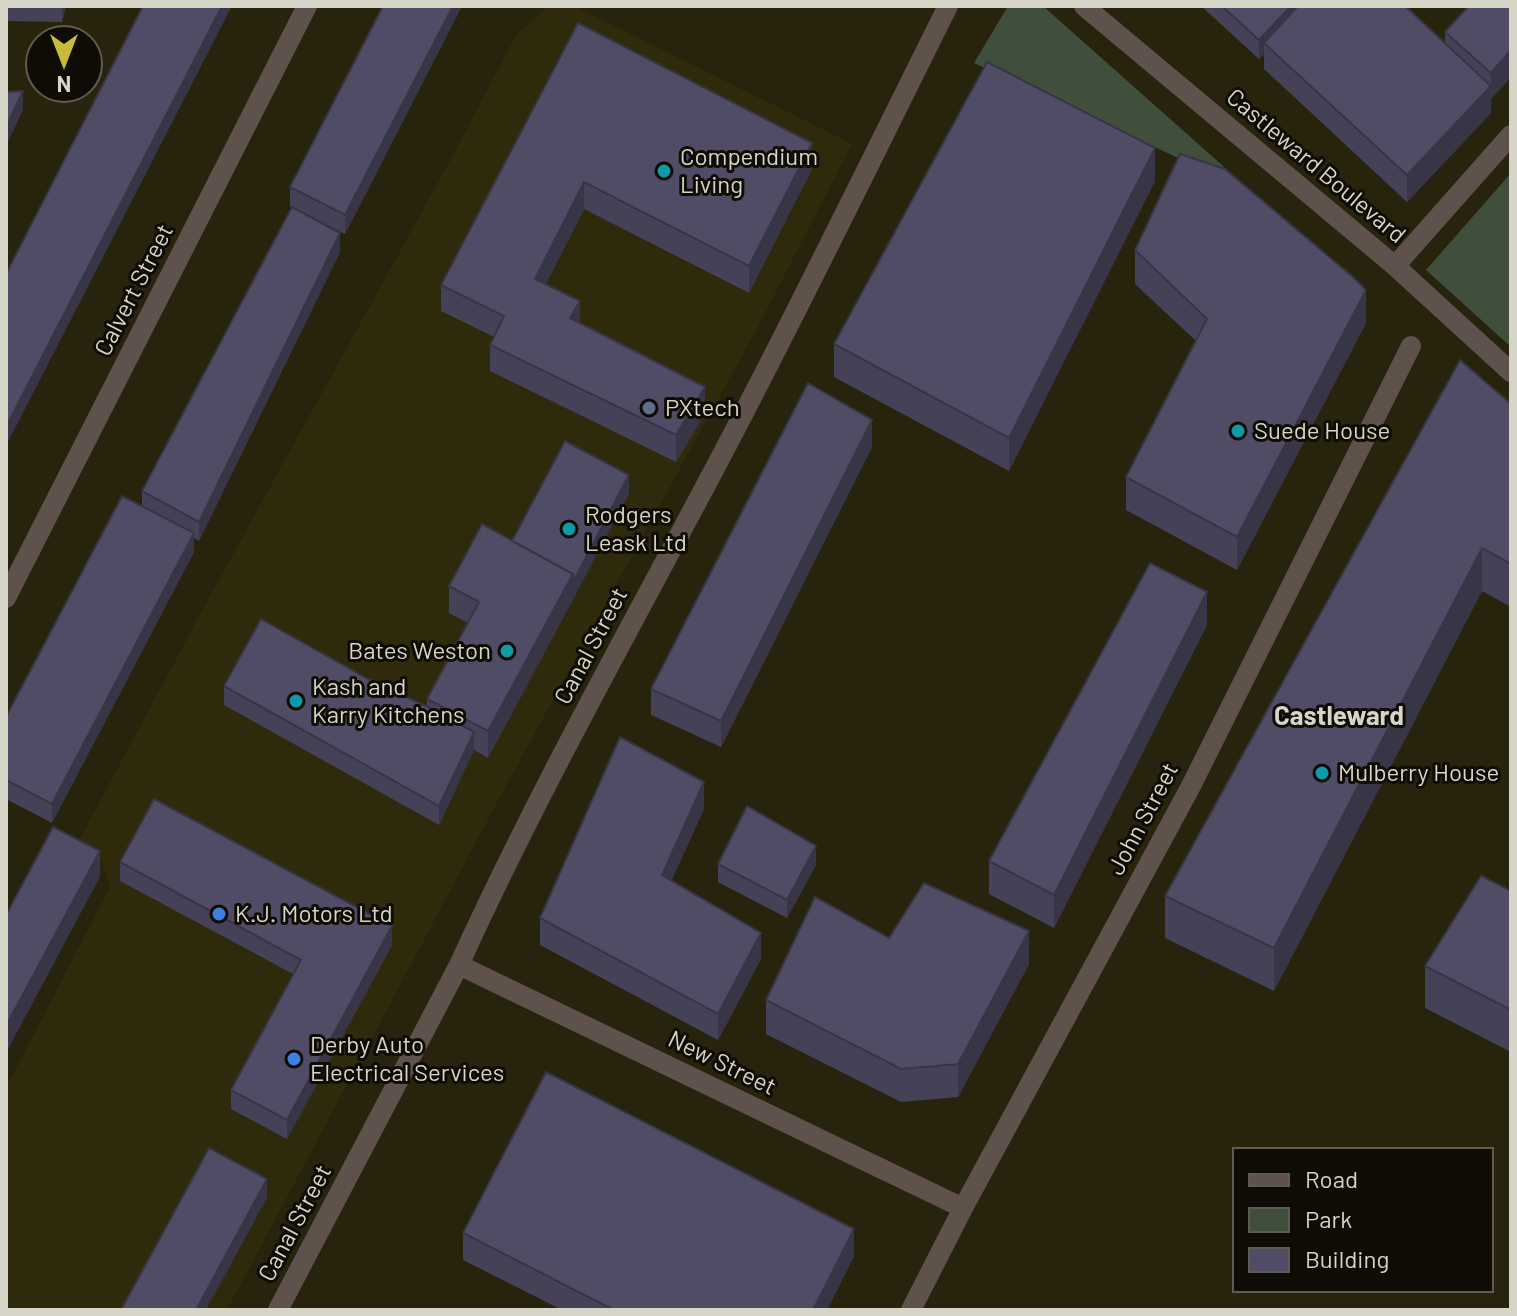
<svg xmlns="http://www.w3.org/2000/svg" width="1517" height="1316" font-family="Barlow,sans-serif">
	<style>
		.built { fill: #2f2a0b }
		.green { fill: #3f4f3b }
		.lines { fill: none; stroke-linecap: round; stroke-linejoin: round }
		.pedestrian { stroke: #5f524d; stroke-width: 20 }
		.minor { stroke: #5f524d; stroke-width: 20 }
		.wall { fill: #454157 }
		.shaded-wall { fill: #383547 }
		.building { fill: #504c65; stroke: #383547; stroke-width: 2 }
		.culture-dot { fill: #0f9aa8; stroke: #0e0c04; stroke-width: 3 }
		.service-dot { fill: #5c6f8a; stroke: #0e0c04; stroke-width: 3 }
		.shop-dot { fill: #3f7fe0; stroke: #0e0c04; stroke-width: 3 }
		.labels { text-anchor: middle; stroke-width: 6; stroke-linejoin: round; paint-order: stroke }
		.poi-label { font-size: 24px; fill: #d7d5c7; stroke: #0e0c04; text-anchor: start }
		.street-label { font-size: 24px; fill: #d7d5c7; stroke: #0e0c04 }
		.neighbourhood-label { font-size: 26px; font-weight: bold; fill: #d7d5c7; stroke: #0e0c04 }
	</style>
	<rect width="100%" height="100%" fill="#28230d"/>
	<path class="built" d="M549 6H574L852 144 760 323 514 771 227 1310H6V1088L110 887 102 861 76 846 205 605 452 157 516 35Z"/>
	<path class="green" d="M1008 6H1043L1347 276 1189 163 974 63Z
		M1511 173V347L1426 270Z"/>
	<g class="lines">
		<path class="pedestrian" d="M1395 266 1511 135"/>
		<path class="minor" d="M1084 6 1395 266 1511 372
			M6 598 307 6
			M459 965 963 1208
			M278 1310 459 965C539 789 635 620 725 449 802 303 874 154 948 6
			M911 1310 963 1208 1191 786 1411 346"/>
	</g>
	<path class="wall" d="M6 6H66L62 22 6 21Z
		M383 6H462L345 234 290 206V187Z
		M1201 6H1405L1445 43V32L1511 6V77L1491 99V113L1407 202 1264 69V54L1259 59Z
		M578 23 812 169 749 293 584 209 546 284 580 323 705 413 676 462 490 371V345L494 337 441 311V285Z
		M1155 181 1009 471 834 377V344Z
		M1135 250 1366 323 1237 570 1126 510V477L1196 341 1135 284Z
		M340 252 199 541 194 538V552L52 823 6 799V717L142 506V491Z
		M1511 404V607L1482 591 1274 991 1165 938V896Z
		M872 447 721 747 651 715V689Z
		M629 493 488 758 474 750 439 825 224 705V686L368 679 427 707V699L468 623 449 613V586L512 541Z
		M1207 625 1054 928 989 894V861Z
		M704 809 671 881 761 959 718 1040 540 945V918Z
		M120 862 392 945 287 1139 231 1109V1090L293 974 120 881Z
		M718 864 816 865 787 918 718 882Z
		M1511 891V1052L1425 1008V966Z
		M889 938 1029 964 958 1097 901 1102 766 1034V1000Z
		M463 1233 854 1256 827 1310H562L463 1260Z"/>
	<path class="shaded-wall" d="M62 6H66L62 22Z
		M222 6H232L6 446V427Z
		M453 6H462L345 234V215Z
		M1291 6H1309L1264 43V54L1259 59V40Z
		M1511 50V77L1491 99V113L1407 202V175L1491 86V73Z
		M23 91V110L6 146V127Z
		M812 143V169L749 293V266Z
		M1155 148V181L1009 471V438Z
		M584 182V209L535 305V279Z
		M340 233V252L199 541V522Z
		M1366 290V323L1237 570V537Z
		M580 301V327L570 318Z
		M705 387V413L676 462V435Z
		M872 420V447L721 747V721Z
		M629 475V493L573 600V582Z
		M194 533V552L52 823V804Z
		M1482 548V591L1274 991V948Z
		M573 574V600L488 758V731Z
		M1207 592V625L1054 928V895Z
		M474 732V750L439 825V806Z
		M704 782V809L662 902V875Z
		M816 846V865L787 918V900Z
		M100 851V877L6 1053V1026Z
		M392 926V945L287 1139V1120Z
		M1029 931V964L958 1097V1064Z
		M761 933V959L718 1040V1014Z
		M267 1179V1198L206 1310H196Z
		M854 1229V1256L827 1310H813Z"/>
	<path class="building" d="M143 6H222L6 427V274Z
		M383 6H453L345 215 290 187Z
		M1222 6H1291L1259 40Z
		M1298 6H1405L1491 86 1407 175 1264 43Z
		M1469 6H1511V50L1491 73 1445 32Z
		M578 23 812 143 749 266 584 182 535 279 580 301 570 318 705 387 676 435 490 345 504 316 441 285Z
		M987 62 1155 148 1009 438 834 344Z
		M23 91 6 127V92Z
		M1180 154 1225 169 1353 277 1366 290 1237 537 1126 477 1207 319 1135 250Z
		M292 207 340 233 199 522 142 491Z
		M1460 360 1511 404V564L1482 548 1274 948 1165 896Z
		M808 383 872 420 721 721 651 689Z
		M565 441 629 475 573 582V574L512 541Z
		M122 496 194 533 52 804 6 780V717Z
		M482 524 573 574 488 731 427 699 479 602 449 586Z
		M1150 563 1207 592 1054 895 989 861Z
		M261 619 368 679 430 708 474 732 439 806 224 686Z
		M620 737 704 782 662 875 761 933 718 1014 540 918Z
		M154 799 392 926 287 1120 231 1090 301 960 120 862Z
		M747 806 816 846 787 900 718 864Z
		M53 827 100 851 6 1026V915Z
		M1481 876 1511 891V1010L1425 966Z
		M924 883 1029 931 958 1064 901 1069 766 1000 815 897 889 938Z
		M546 1072 854 1229 813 1310H614L463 1233Z
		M209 1148 267 1179 196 1310H121Z"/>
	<g class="culture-dot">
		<circle cx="664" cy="171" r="8"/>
		<circle cx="1238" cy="431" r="8"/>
		<circle cx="569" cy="529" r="8"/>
		<circle cx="507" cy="651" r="8"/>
		<circle cx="296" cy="701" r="8"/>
		<circle cx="1322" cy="773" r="8"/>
	</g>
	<circle class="service-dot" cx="649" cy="408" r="8"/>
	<g class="shop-dot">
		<circle cx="219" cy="914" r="8"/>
		<circle cx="294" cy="1059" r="8"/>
	</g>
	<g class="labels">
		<g class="poi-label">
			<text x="680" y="165">Compendium<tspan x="680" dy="28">Living</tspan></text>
			<text x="665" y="416">PXtech</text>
			<text x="1254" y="439">Suede House</text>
			<text x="585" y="523">Rodgers<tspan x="585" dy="28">Leask Ltd</tspan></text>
			<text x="491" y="659" text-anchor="end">Bates Weston</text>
			<text x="312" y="695">Kash and<tspan x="312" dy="28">Karry Kitchens</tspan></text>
			<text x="1338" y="781">Mulberry House</text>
			<text x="235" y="922">K.J. Motors Ltd</text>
			<text x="310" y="1053">Derby Auto<tspan x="310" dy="28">Electrical Services</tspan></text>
		</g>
		<g class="street-label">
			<text transform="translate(1316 166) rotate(40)" y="8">Castleward Boulevard</text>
			<text transform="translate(134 290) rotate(-63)" y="8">Calvert Street</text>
			<text transform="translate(591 646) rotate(-62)" y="8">Canal Street</text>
			<text transform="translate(1143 819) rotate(-62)" y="8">John Street</text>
			<text transform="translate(722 1063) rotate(26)" y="8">New Street</text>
			<text transform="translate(295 1223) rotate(-62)" y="8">Canal Street</text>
		</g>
		<g class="neighbourhood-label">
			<text x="1339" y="725">Castleward</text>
		</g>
	</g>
	<rect width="1517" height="1316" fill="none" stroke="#d7d5c7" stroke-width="16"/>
	<rect x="1233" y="1148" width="260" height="144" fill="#0e0c04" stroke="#5e5c52" stroke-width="2"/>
	<rect x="1249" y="1174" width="40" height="12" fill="#5f524d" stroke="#5e5c52" stroke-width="2"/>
	<text x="1305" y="1188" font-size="24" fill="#d7d5c7">Road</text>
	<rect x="1249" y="1208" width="40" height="24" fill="#3f4f3b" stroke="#5e5c52" stroke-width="2"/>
	<text x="1305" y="1228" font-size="24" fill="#d7d5c7">Park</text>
	<rect x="1249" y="1248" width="40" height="24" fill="#504c65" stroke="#5e5c52" stroke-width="2"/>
	<text x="1305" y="1268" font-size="24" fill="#d7d5c7">Building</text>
	<g transform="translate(64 64) rotate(180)"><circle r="38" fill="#0e0c04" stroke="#5e5c52" stroke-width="2"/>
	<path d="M0-6L14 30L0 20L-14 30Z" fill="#c9bb3a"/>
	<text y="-12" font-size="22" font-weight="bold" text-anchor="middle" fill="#d7d5c7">N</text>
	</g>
</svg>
